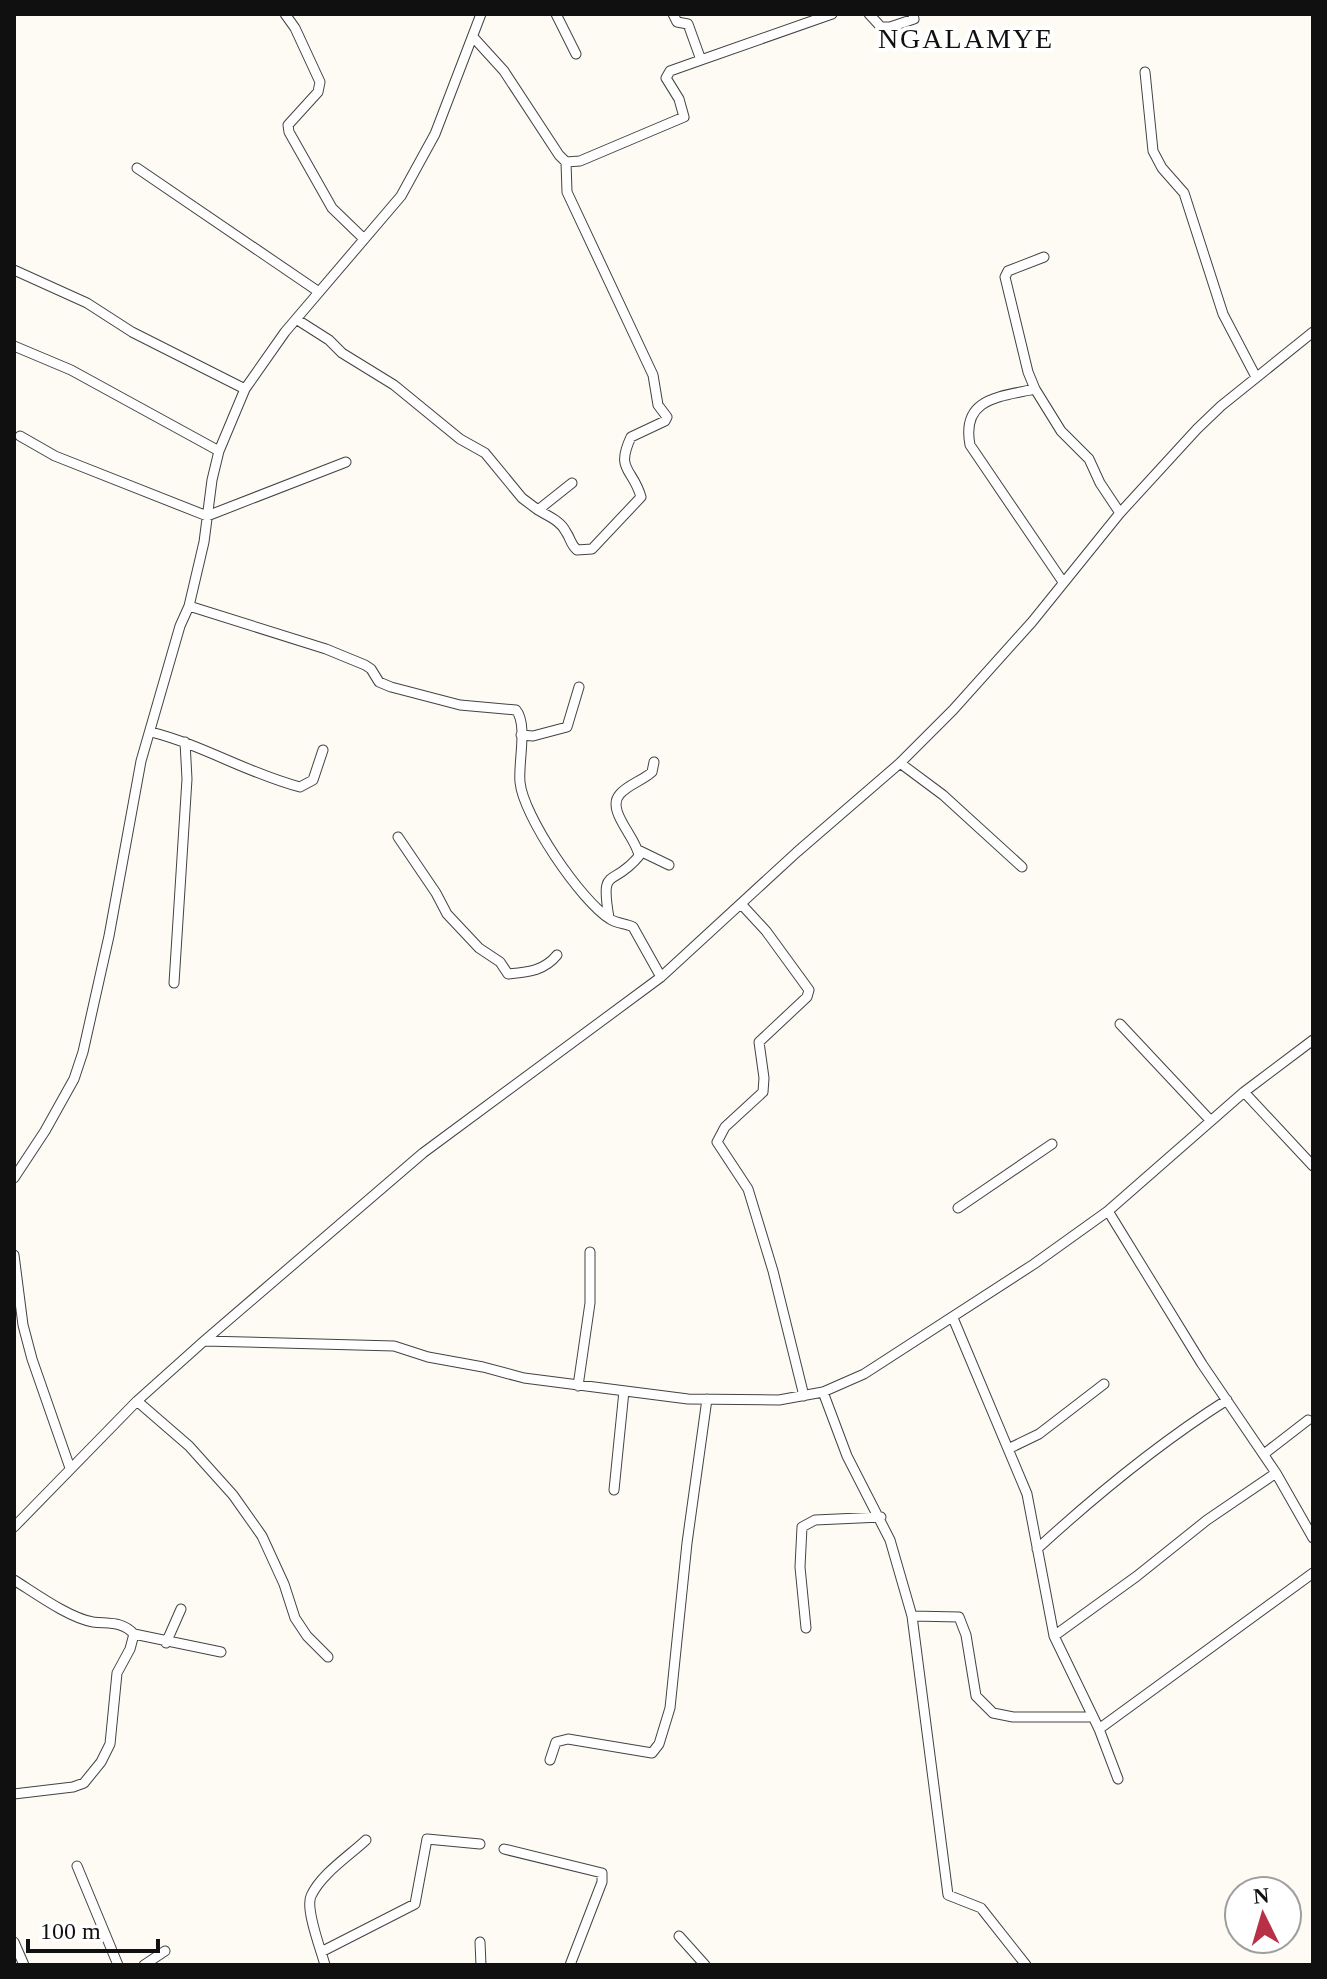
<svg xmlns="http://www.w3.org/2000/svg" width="1327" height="1979" font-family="Georgia,serif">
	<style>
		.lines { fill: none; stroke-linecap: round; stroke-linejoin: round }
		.minor-casing { stroke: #434343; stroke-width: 11 }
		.minor { stroke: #fff; stroke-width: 9 }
		.labels { text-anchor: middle; stroke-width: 8; stroke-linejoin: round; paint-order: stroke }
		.quarter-label { font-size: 28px; letter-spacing: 2px; fill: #101010; stroke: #fff }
	</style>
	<rect width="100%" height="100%" fill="#fefbf4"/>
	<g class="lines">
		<g class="minor-casing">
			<path id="minor" d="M285 14 295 28 320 82 318 92 288 125 289 132 332 208 363 238
				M556 14 576 54
				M869 14 881 27H890L914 19 913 14
				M474 38 504 71 559 155 566 162 567 192 653 375 658 405 667 417 665 421 631 437C615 471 633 468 641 497L592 549 577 550C570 544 571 539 566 532 561 521 548 516 538 510
				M701 60 832 14
				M1145 72 1153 151 1162 168 1184 193 1223 314 1256 377
				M566 162 580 161 684 117 679 99 666 78 670 71 701 60 688 24 677 22 673 14
				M137 168 319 292
				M14 270 87 303 132 332 245 389
				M296 319 329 340 342 353 394 385 460 439 485 453 522 498 538 510 572 483
				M14 346 71 370 219 451
				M1035 389 1028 372 1005 277 1008 271 1044 257
				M20 436 55 456 207 516 346 462
				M1063 582 970 445C961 398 999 397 1035 389L1061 431 1089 459 1100 483 1120 513
				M189 606 326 649 365 665 371 669 379 682 391 687 460 705 516 710C528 724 518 763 520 782 523 816 581 901 610 919 617 924 626 923 633 927L661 977
				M151 732C203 745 249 774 300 787L313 780 323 750
				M521 735 533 736 567 727 579 687
				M900 763 943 795 1022 867
				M398 837 436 893 447 914 479 948 500 962 508 974C528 972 544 971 557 955
				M638 850 669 865
				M742 905 766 931 809 990 807 997 759 1042 764 1078 763 1092 725 1127 717 1142 748 1189 773 1271 804 1396
				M609 918C600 864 612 889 639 856 637 838 605 810 620 794 629 784 642 781 652 772L654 762
				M174 983 187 779 185 742
				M1120 1024 1210 1120
				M1244 1092 1313 1166
				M14 1178 45 1131 74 1079 83 1052 109 936 141 761 180 626 189 606 204 542 212 480 219 451 245 389 285 332 401 196 435 134 481 14
				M958 1208 1052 1144
				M1108 1211 1202 1364 1276 1473 1313 1538
				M14 1255 23 1325 32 1359 70 1468
				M953 1318 1027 1494 1054 1636 1099 1729 1118 1779
				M204 1341 394 1346 428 1357 483 1367 524 1378 688 1399 779 1400 823 1392 864 1374 1034 1264 1108 1211 1244 1092 1313 1040
				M578 1386 590 1303V1252
				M823 1392 847 1456 890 1540 912 1616 948 1895 981 1908 1026 1965
				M137 1401 189 1446 233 1495 262 1536 284 1584 295 1618 307 1636 328 1657
				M1010 1448 1039 1434 1104 1384
				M1264 1454 1308 1420
				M614 1490 624 1391
				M14 1527 137 1401 204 1341 423 1153 661 977 797 852 900 763 953 710 1032 622 1120 513 1197 429 1221 406 1313 332
				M1037 1549C1096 1495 1159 1443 1227 1400
				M14 1580C35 1593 69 1618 93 1622 109 1624 122 1621 134 1634L130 1649 117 1673 110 1744 101 1762 84 1783 73 1787 14 1794
				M912 1616 959 1617 966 1635 976 1696 993 1713 1013 1717H1092
				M806 1628 800 1567 802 1527 815 1520 881 1517
				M134 1634 221 1652
				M1054 1636 1137 1576 1207 1520 1276 1473
				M166 1643 181 1609
				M1099 1729 1313 1573
				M550 1760 556 1742 568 1739 652 1753 659 1744 670 1708 687 1543 707 1399
				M504 1849 602 1873V1882L570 1965
				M77 1866 118 1965
				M679 1936 705 1965
				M14 1942 24 1965
				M480 1942 481 1965
				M321 1952 415 1904 427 1839 480 1844
				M144 1965 165 1951
				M325 1965C321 1950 305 1909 311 1896 321 1874 349 1856 366 1840"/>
		</g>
		<use href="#minor" class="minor"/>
	</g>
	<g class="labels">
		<g class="quarter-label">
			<text x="966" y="48">NGALAMYE</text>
		</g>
	</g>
	<rect width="1327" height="1979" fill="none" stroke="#101010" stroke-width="32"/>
	<g transform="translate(1263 1915) rotate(355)"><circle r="38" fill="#ffffff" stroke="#9f9f9f" stroke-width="2"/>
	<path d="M0-6L14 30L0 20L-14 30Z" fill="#b83045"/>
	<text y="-12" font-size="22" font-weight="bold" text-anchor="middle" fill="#101010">N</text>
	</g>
	<path d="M28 1939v12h130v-12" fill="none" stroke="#101010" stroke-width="4"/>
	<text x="40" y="1939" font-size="24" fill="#101010" stroke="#ffffff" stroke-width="6" paint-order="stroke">100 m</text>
</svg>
